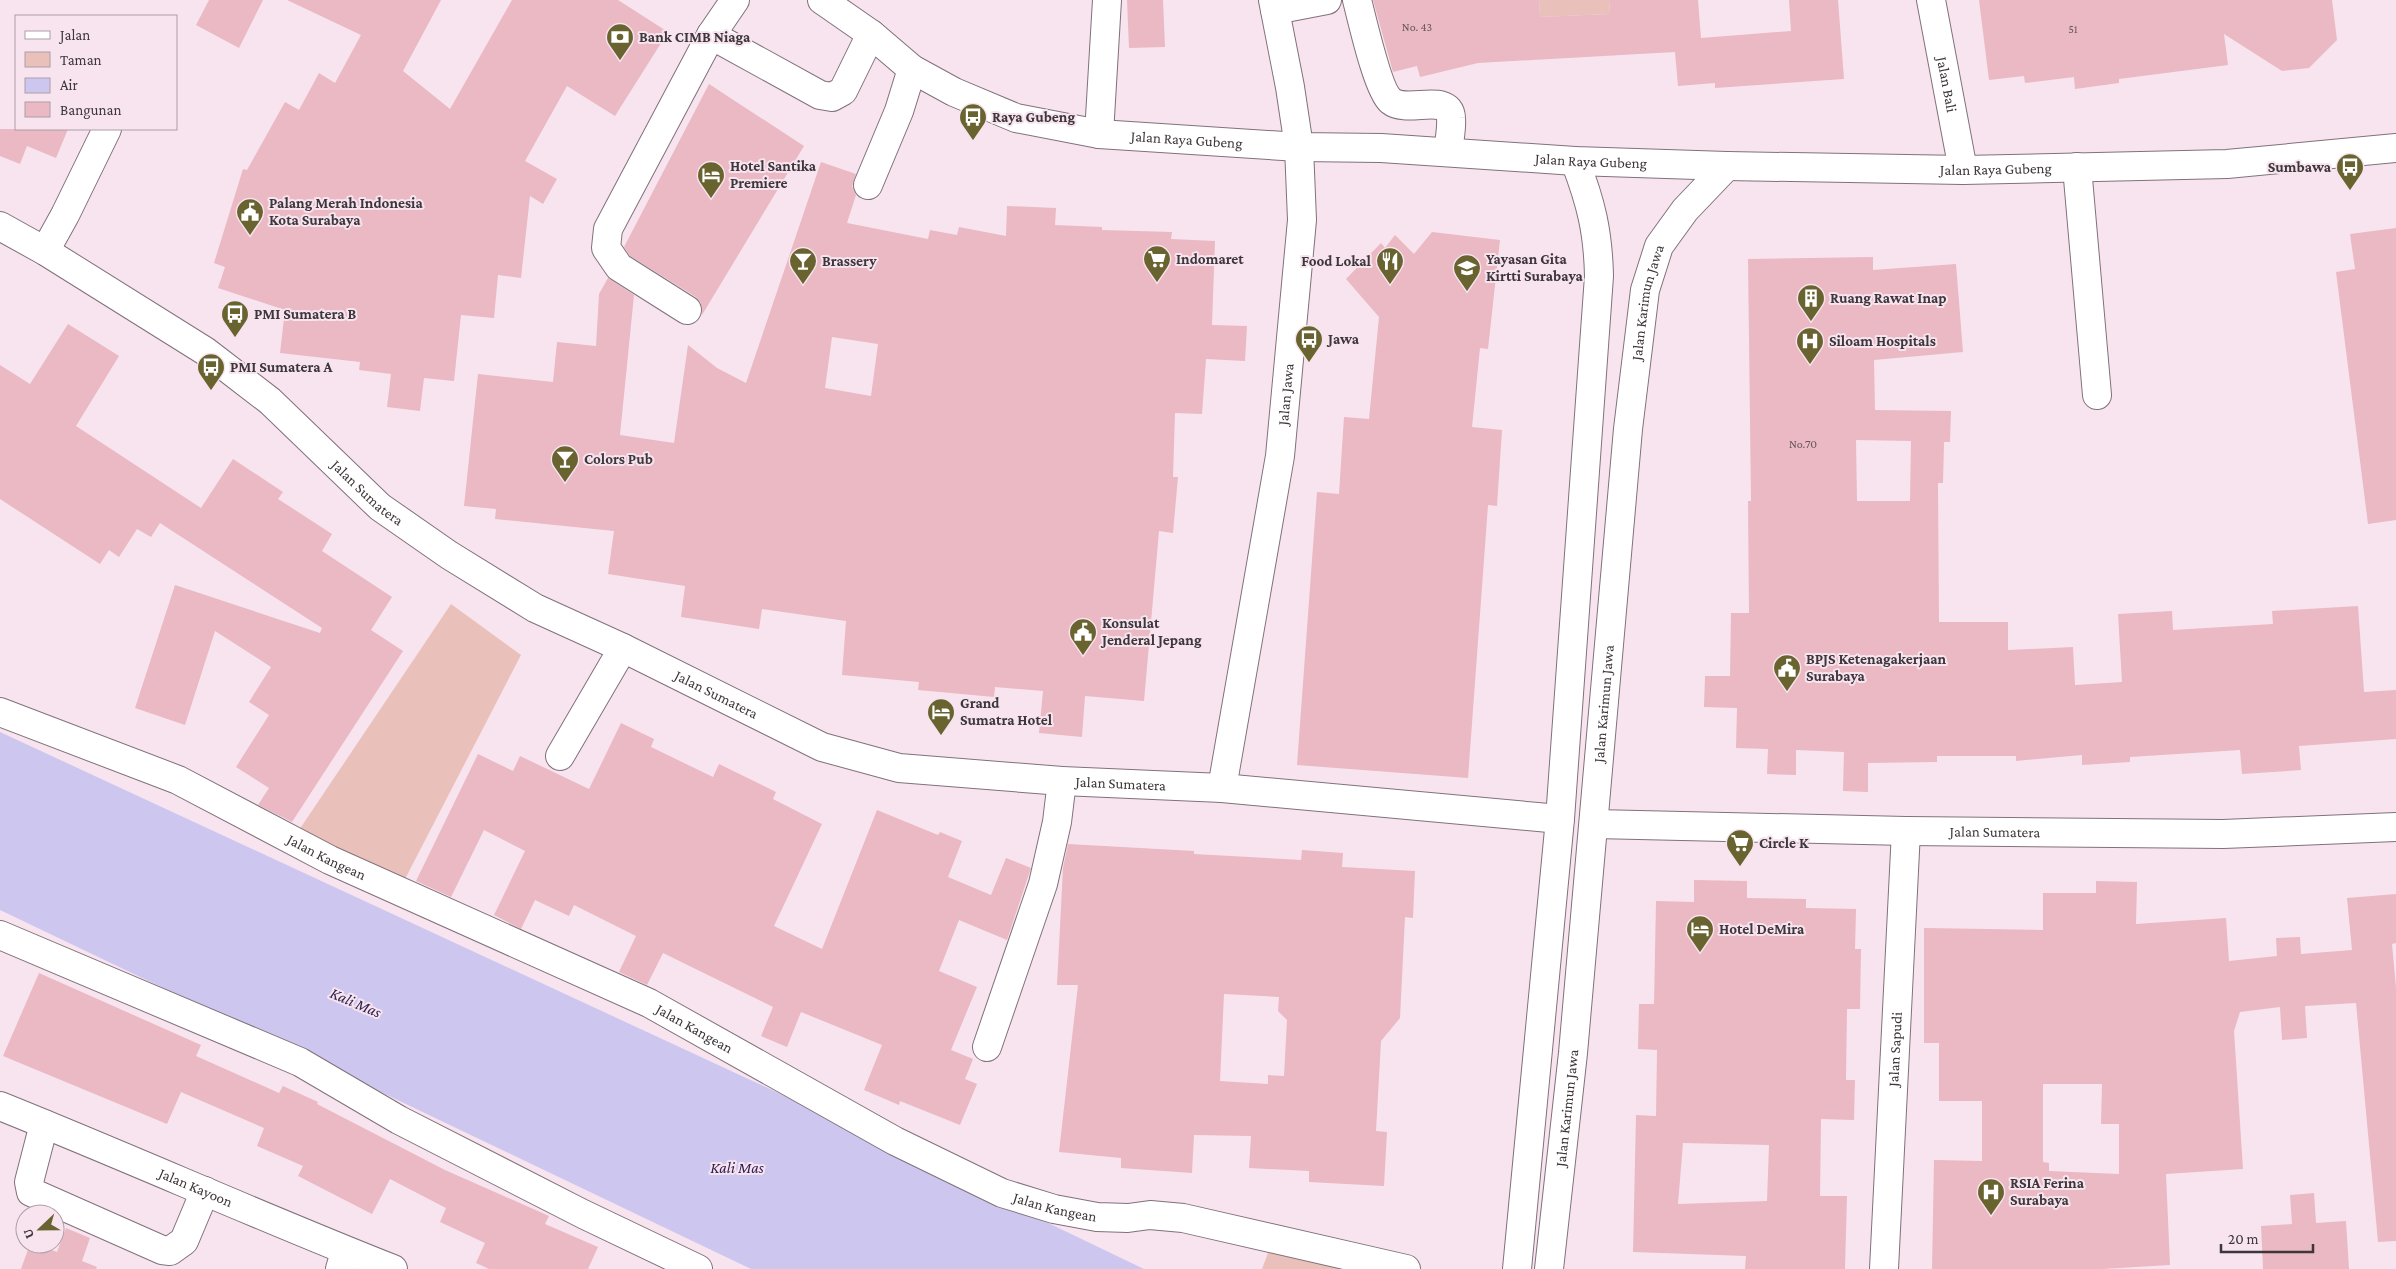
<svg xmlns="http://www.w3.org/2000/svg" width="2396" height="1269" font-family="'Crimson Pro',serif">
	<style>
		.green { fill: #eac1ba }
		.water { fill: #cdc7f0 }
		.building { fill: #eab9c3; fill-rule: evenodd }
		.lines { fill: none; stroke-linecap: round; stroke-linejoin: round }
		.minor-casing { stroke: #81717b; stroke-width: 30 }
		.major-casing { stroke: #81717b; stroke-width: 30 }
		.highway-casing { stroke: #81717b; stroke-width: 30 }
		.minor { stroke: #fff; stroke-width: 28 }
		.major { stroke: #fff; stroke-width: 28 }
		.highway { stroke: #fff; stroke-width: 28 }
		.labels { text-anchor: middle; stroke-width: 4; stroke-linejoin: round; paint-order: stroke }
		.number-label { font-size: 12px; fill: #68575c }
		.poi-label { font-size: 15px; font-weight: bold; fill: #3d363a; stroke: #f7e4ef; text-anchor: start }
		.street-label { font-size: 15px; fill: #3d363a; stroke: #f7e4ef }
		.water-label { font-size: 16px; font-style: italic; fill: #2e2153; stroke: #f7e4ef }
	</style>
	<rect width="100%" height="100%" fill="#f7e4ef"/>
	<path class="green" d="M1539 0H1609L1610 14 1540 17Z
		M451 604 521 655 404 881 295 836Z
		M1271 1245 1344 1269H1262Z"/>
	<path class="water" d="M0 732 770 1089 1144 1269H751L0 910Z"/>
	<path class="building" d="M209 0H263L239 48 196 25Z
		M287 0H441L403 71 450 109 512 0H618L668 32 615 116 567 86 525 161 557 179 543 204 530 196 521 278 498 275 494 318 461 315 454 381 424 378 420 411 387 407 391 374 359 370 360 362 280 353 285 310 218 288 225 267 214 263 243 169 247 170 285 102 299 110 319 73 335 83 361 35Z
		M1127 0H1163L1165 47 1129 48Z
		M1373 0H1539L1540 17 1610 14 1609 0H1698L1701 38 1791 31 1789 0H1838L1844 79 1715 88V83L1678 86 1675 52 1478 63 1420 77 1417 66 1393 72Z
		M1979 0H2332L2337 40 2309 68 2282 71 2224 34 2228 65 2119 79V83L2075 89 2074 77 2025 83 2024 76 1989 80Z
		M709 84 804 146 702 315 701 303 696 297 630 256 624 247Z
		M0 129H68L56 158 27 146 20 164 0 156Z
		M821 162 856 174 852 186 856 195 847 223 928 239 930 230 957 235 959 227 1006 236 1007 206 1056 208 1055 225 1102 227V230L1172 232 1171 239 1215 241 1212 325 1247 326 1245 361 1206 359 1202 414 1175 413 1173 477H1178L1173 533 1159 531 1144 701 1085 696 1082 737 1039 733 1043 691 995 687 994 697 918 690 919 682 842 675 846 621 762 609 759 629 681 617 685 586 608 574 614 531 495 519 496 509 464 506 478 374 553 382 557 342 596 346 599 294 608 278 634 295 620 435 674 443 688 345 717 368 746 383ZM832 337 878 344 871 396 825 388Z
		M2396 228V520L2368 524 2336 272 2355 269 2350 234Z
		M1432 232 1500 240 1488 349 1480 348 1472 427 1502 430 1497 506 1488 505 1468 778 1297 765 1317 492 1339 494 1344 417 1369 419 1379 317 1346 279 1381 243 1385 248 1395 235 1414 254Z
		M1873 257V270L1956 264 1963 352 1874 360 1875 410 1951 411 1950 442H1944L1943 483H1938L1939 622H2008V650L2073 647 2075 685 2122 682 2118 614 2172 611 2173 630 2273 624 2272 611 2358 606 2364 692 2396 690V739L2299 746 2301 770 2242 774 2240 750 2130 757V762L2082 765V755L2016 761V756H1937V762L1868 763V792L1843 791 1844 752 1796 750V775L1767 774 1768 749 1736 748 1737 708 1704 707 1705 676H1730L1731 613H1749L1748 501H1751L1748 259ZM1856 440 1911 441 1910 501H1857Z
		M68 324 119 356 76 426 201 508 233 459 283 492 278 499 332 534 322 551 392 597 371 630 403 651 292 822 258 805 269 788 236 767 269 715 249 702 271 667 215 631 185 725 135 708 175 585 320 633 322 628 160 523 151 537 137 529 119 557 109 550 100 564 0 499V365L30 384Z
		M621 723 654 739 651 747 713 777 719 764 776 792 773 799 822 824 774 926 822 949 877 810 938 835 940 832 962 841 948 877 991 895 1006 858 1031 868 1007 940 959 920 939 971 977 987 951 1050 973 1059 965 1079 977 1084 960 1125 900 1101 899 1105 864 1090 882 1045 801 1012 787 1047 761 1036 773 1007 663 953 647 985 619 972 636 936 574 905 569 916 535 900 521 929 494 915 525 851 484 830 451 897 416 881 478 754 513 771 520 756 589 789Z
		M1068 844 1194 851V854L1301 860 1302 850 1343 853 1342 867 1415 871 1413 918 1405 917 1400 1018 1381 1041 1376 1131 1387 1132 1384 1186 1309 1182V1171L1249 1168 1251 1136 1194 1135 1192 1173 1121 1168V1158L1059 1152 1078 985H1057L1063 868ZM1224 994 1279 997 1278 1011 1287 1020 1284 1076 1268 1075V1084L1220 1081Z
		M1694 880 1747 881V898L1806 899V908L1856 909 1855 949H1861L1860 1009H1847L1846 1080H1855L1854 1120 1821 1119 1820 1196H1847L1845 1269H1745L1746 1256 1633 1252 1636 1115 1656 1116 1657 1050 1638 1049 1639 1004H1654L1656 901 1694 902ZM1683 1143 1769 1145 1767 1201 1678 1204Z
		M2096 881 2137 882 2136 924 2226 918 2229 961 2277 956 2276 938 2300 937 2301 954 2352 950 2347 898 2396 894V943L2392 944 2396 988V1241L2378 1242 2356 1003 2305 1006 2307 1038 2282 1040 2280 1007 2240 1012 2234 1031 2243 1169 2166 1174 2170 1265 2102 1269H1932L1934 1160 1982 1161V1101H1939V1043H1924V928L2043 930V893H2096ZM2043 1084H2102L2101 1124H2119V1174L2049 1171V1163L2043 1162Z
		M39 973 201 1045 196 1056 279 1093 283 1086 318 1102 317 1104 445 1170 549 1216 545 1224 598 1247 588 1269H489L476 1263 485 1243 440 1222 446 1208 390 1179 372 1214 298 1176 303 1166 257 1146 264 1128 181 1092 167 1124 3 1056Z
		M2314 1193 2316 1223 2346 1221 2349 1269H2263L2261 1226 2292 1224 2290 1195Z
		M66 1228 90 1238 82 1261 97 1267 96 1269H21L30 1244H37L57 1252Z"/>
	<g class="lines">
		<g class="minor-casing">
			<g id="minor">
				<path d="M735 0 711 35 820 95 832 97 843 91 871 34"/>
				<path d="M1357 0C1362 19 1378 91 1391 101 1407 114 1450 92 1451 118 1452 129 1449 141 1448 152"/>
				<path id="s1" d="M1931 0 1963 170"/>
				<path d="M1275 10 1327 0"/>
				<path d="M1099 134 1107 0"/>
				<path d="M2077 167 2097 395"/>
				<path d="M868 185 899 111 912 69"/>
				<path id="s2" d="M0 226 45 251 205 351 270 401 380 507 449 555 535 608 623 648 822 747 899 768 1062 781 1222 788 1560 819"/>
				<path d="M45 251 65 215 107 129"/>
				<path d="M687 310 619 267 606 248 608 229 711 35"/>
				<path id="s3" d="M0 712 178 780 330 860 649 1003 895 1141 1002 1193 1054 1209 1097 1217 1128 1218 1150 1215 1183 1218 1406 1269"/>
				<path d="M560 756 623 648"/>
				<path id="s4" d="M1222 788 1280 456 1302 220 1299 147 1290 87 1273 0"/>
				<path id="s5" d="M1595 824 1906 831 2223 834 2396 827"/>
				<path d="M0 935 300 1062 399 1120 583 1214 698 1269"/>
				<path d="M987 1047 1043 884 1057 822 1062 781"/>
				<path d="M44 1124 29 1182 31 1192 162 1250 170 1251 184 1241 205 1191"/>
				<path d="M340 1269 345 1252"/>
				<path d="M1517 1269 1560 819 1599 276C1598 231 1591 203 1575 161"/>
				<path id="s6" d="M1549 1269 1573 1053 1628 429 1645 290 1659 246 1685 210 1727 166"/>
				<path id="s7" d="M1884 1269 1906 831"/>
			</g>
		</g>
		<g class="major-casing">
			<g id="major">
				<path id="s8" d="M0 1106C132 1159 261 1217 393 1269"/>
			</g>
		</g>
		<g class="highway-casing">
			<g id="highway">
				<path id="s9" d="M822 0 871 34 912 69 954 92 1016 118 1099 134 1299 147 1381 148 1575 161 1727 166 1963 170 2227 164 2396 148"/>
			</g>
		</g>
		<use href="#minor" class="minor"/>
		<use href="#major" class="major"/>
		<use href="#highway" class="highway"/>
	</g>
	<defs>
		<g id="bank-pin" transform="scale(1.4375)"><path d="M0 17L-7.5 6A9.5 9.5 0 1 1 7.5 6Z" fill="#696330" stroke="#f7e4ef"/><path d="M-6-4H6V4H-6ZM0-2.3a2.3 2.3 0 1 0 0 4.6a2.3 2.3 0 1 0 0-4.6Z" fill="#fff"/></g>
		<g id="bus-pin" transform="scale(1.4375)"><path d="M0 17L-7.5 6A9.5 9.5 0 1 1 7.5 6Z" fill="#696330" stroke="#f7e4ef"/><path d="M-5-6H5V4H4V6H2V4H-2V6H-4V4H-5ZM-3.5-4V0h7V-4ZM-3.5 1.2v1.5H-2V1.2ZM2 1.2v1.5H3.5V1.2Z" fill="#fff"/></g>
		<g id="hotel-pin" transform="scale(1.4375)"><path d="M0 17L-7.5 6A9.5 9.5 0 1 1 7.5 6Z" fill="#696330" stroke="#f7e4ef"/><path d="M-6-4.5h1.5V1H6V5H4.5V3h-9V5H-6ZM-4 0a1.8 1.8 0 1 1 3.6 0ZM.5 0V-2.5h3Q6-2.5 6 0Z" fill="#fff"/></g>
		<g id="civic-pin" transform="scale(1.4375)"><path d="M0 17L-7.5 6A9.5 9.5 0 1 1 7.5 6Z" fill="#696330" stroke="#f7e4ef"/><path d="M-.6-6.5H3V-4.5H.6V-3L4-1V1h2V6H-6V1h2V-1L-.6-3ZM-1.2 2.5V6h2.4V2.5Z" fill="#fff"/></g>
		<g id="supermarket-pin" transform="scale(1.4375)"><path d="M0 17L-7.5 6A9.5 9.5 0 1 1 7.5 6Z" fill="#696330" stroke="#f7e4ef"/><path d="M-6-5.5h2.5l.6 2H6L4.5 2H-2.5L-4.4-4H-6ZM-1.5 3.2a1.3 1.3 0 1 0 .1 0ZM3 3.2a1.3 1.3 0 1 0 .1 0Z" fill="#fff"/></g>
		<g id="bar-pin" transform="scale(1.4375)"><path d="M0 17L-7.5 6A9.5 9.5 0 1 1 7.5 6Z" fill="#696330" stroke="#f7e4ef"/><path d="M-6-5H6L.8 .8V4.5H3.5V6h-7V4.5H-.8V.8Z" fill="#fff"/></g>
		<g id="restaurant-pin" transform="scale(1.4375)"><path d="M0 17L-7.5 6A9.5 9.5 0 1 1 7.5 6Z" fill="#696330" stroke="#f7e4ef"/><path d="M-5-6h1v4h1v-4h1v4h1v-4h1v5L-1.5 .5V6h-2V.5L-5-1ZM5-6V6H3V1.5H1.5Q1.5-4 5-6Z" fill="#fff"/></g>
		<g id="school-pin" transform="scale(1.4375)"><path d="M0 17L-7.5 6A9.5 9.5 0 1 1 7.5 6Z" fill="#696330" stroke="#f7e4ef"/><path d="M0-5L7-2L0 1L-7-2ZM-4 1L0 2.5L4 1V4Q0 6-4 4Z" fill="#fff"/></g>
		<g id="building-pin" transform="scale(1.4375)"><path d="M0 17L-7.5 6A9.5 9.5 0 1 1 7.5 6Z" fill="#696330" stroke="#f7e4ef"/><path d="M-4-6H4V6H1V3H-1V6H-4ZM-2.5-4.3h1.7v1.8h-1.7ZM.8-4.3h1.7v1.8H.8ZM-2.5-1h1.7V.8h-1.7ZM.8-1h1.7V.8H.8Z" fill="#fff"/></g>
		<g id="hospital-pin" transform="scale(1.4375)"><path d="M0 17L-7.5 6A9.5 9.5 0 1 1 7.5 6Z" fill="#696330" stroke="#f7e4ef"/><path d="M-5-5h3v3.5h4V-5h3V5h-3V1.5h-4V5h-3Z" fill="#fff"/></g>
	</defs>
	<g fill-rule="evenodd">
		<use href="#bank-pin" x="620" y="37"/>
		<use href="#bus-pin" x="973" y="117"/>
		<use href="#bus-pin" x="2350" y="167"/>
		<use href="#hotel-pin" x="711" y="175"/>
		<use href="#civic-pin" x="250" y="212"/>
		<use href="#supermarket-pin" x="1157" y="259"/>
		<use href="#bar-pin" x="803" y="261"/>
		<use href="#restaurant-pin" x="1390" y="261"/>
		<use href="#school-pin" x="1467" y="268"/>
		<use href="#building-pin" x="1811" y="298"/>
		<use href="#bus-pin" x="235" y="314"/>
		<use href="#bus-pin" x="1309" y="339"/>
		<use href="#hospital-pin" x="1810" y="341"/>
		<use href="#bus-pin" x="211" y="367"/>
		<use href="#bar-pin" x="565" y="459"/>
		<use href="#civic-pin" x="1083" y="632"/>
		<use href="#civic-pin" x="1787" y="668"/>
		<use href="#hotel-pin" x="941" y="712"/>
		<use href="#supermarket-pin" x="1740" y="843"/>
		<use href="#hotel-pin" x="1700" y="929"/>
		<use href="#hospital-pin" x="1991" y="1192"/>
	</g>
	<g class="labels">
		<g class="number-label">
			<text x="1417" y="31">No. 43</text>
			<text x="2073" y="33">51</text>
			<text x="1803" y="448">No.70</text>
		</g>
		<g class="poi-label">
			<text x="639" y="42">Bank CIMB Niaga</text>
			<text x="992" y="122">Raya Gubeng</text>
			<text x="730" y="171">Hotel Santika<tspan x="730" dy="17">Premiere</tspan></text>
			<text x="2331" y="172" text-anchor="end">Sumbawa</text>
			<text x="269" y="208">Palang Merah Indonesia<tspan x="269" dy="17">Kota Surabaya</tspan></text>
			<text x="1176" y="264">Indomaret</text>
			<text x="1486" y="264">Yayasan Gita<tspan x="1486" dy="17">Kirtti Surabaya</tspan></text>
			<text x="822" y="266">Brassery</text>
			<text x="1371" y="266" text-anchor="end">Food Lokal</text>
			<text x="1830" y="303">Ruang Rawat Inap</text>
			<text x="254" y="319">PMI Sumatera B</text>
			<text x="1328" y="344">Jawa</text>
			<text x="1829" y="346">Siloam Hospitals</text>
			<text x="230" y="372">PMI Sumatera A</text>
			<text x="584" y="464">Colors Pub</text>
			<text x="1102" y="628">Konsulat<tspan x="1102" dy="17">Jenderal Jepang</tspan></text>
			<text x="1806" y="664">BPJS Ketenagakerjaan<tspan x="1806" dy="17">Surabaya</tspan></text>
			<text x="960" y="708">Grand<tspan x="960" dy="17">Sumatra Hotel</tspan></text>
			<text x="1759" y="848">Circle K</text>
			<text x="1719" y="934">Hotel DeMira</text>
			<text x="2010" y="1188">RSIA Ferina<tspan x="2010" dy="17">Surabaya</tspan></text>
		</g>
		<g class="street-label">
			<text dy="5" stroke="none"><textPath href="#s1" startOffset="86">Jalan Bali</textPath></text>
			<text dy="5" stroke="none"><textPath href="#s9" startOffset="401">Jalan Raya Gubeng</textPath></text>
			<text dy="5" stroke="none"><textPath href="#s9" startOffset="806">Jalan Raya Gubeng</textPath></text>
			<text dy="5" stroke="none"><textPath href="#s9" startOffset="1211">Jalan Raya Gubeng</textPath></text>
			<text dy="5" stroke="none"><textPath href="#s6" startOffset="972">Jalan Karimun Jawa</textPath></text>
			<text dy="5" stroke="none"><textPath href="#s4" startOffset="399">Jalan Jawa</textPath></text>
			<text dy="5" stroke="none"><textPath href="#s2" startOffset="456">Jalan Sumatera</textPath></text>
			<text dy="5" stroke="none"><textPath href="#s2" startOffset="861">Jalan Sumatera</textPath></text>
			<text dy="5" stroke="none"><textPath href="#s6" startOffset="568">Jalan Karimun Jawa</textPath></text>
			<text dy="5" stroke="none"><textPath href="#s2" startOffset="1281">Jalan Sumatera</textPath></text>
			<text dy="5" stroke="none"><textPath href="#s5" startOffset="400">Jalan Sumatera</textPath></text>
			<text dy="5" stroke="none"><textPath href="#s3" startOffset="358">Jalan Kangean</textPath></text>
			<text dy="5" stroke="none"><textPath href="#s3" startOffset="764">Jalan Kangean</textPath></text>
			<text dy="5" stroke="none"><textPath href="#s7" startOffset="220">Jalan Sapudi</textPath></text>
			<text dy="5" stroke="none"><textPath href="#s6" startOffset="162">Jalan Karimun Jawa</textPath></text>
			<text dy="5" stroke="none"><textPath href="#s8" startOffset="212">Jalan Kayoon</textPath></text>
			<text dy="5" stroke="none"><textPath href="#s3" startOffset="1168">Jalan Kangean</textPath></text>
		</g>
		<g class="water-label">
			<text transform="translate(356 1002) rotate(23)" y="6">Kali Mas</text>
			<text x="737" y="1173">Kali Mas</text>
		</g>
	</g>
	<rect x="15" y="15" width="162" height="115" fill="#f7e4ef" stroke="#ad9ea7"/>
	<rect x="25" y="31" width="25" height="8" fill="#ffffff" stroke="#ad9ea7"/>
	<text x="60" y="40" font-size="15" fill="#3d363a">Jalan</text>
	<rect x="25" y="52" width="25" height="15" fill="#eac1ba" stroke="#ad9ea7"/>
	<text x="60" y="65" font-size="15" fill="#3d363a">Taman</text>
	<rect x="25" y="78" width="25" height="15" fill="#cdc7f0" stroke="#ad9ea7"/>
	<text x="60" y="90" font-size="15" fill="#3d363a">Air</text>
	<rect x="25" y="102" width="25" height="15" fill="#eab9c3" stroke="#ad9ea7"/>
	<text x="60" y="115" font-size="15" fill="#3d363a">Bangunan</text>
	<g transform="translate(40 1229) rotate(248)"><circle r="24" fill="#f7e4ef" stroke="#ad9ea7"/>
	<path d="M0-4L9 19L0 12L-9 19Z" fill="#696330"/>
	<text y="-8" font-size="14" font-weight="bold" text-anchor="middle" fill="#3d363a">U</text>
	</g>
	<path d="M2221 1244v8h92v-8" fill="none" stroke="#3d363a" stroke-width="2.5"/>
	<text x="2228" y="1244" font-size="15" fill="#3d363a" stroke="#f7e4ef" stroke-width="4" paint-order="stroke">20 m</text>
</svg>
